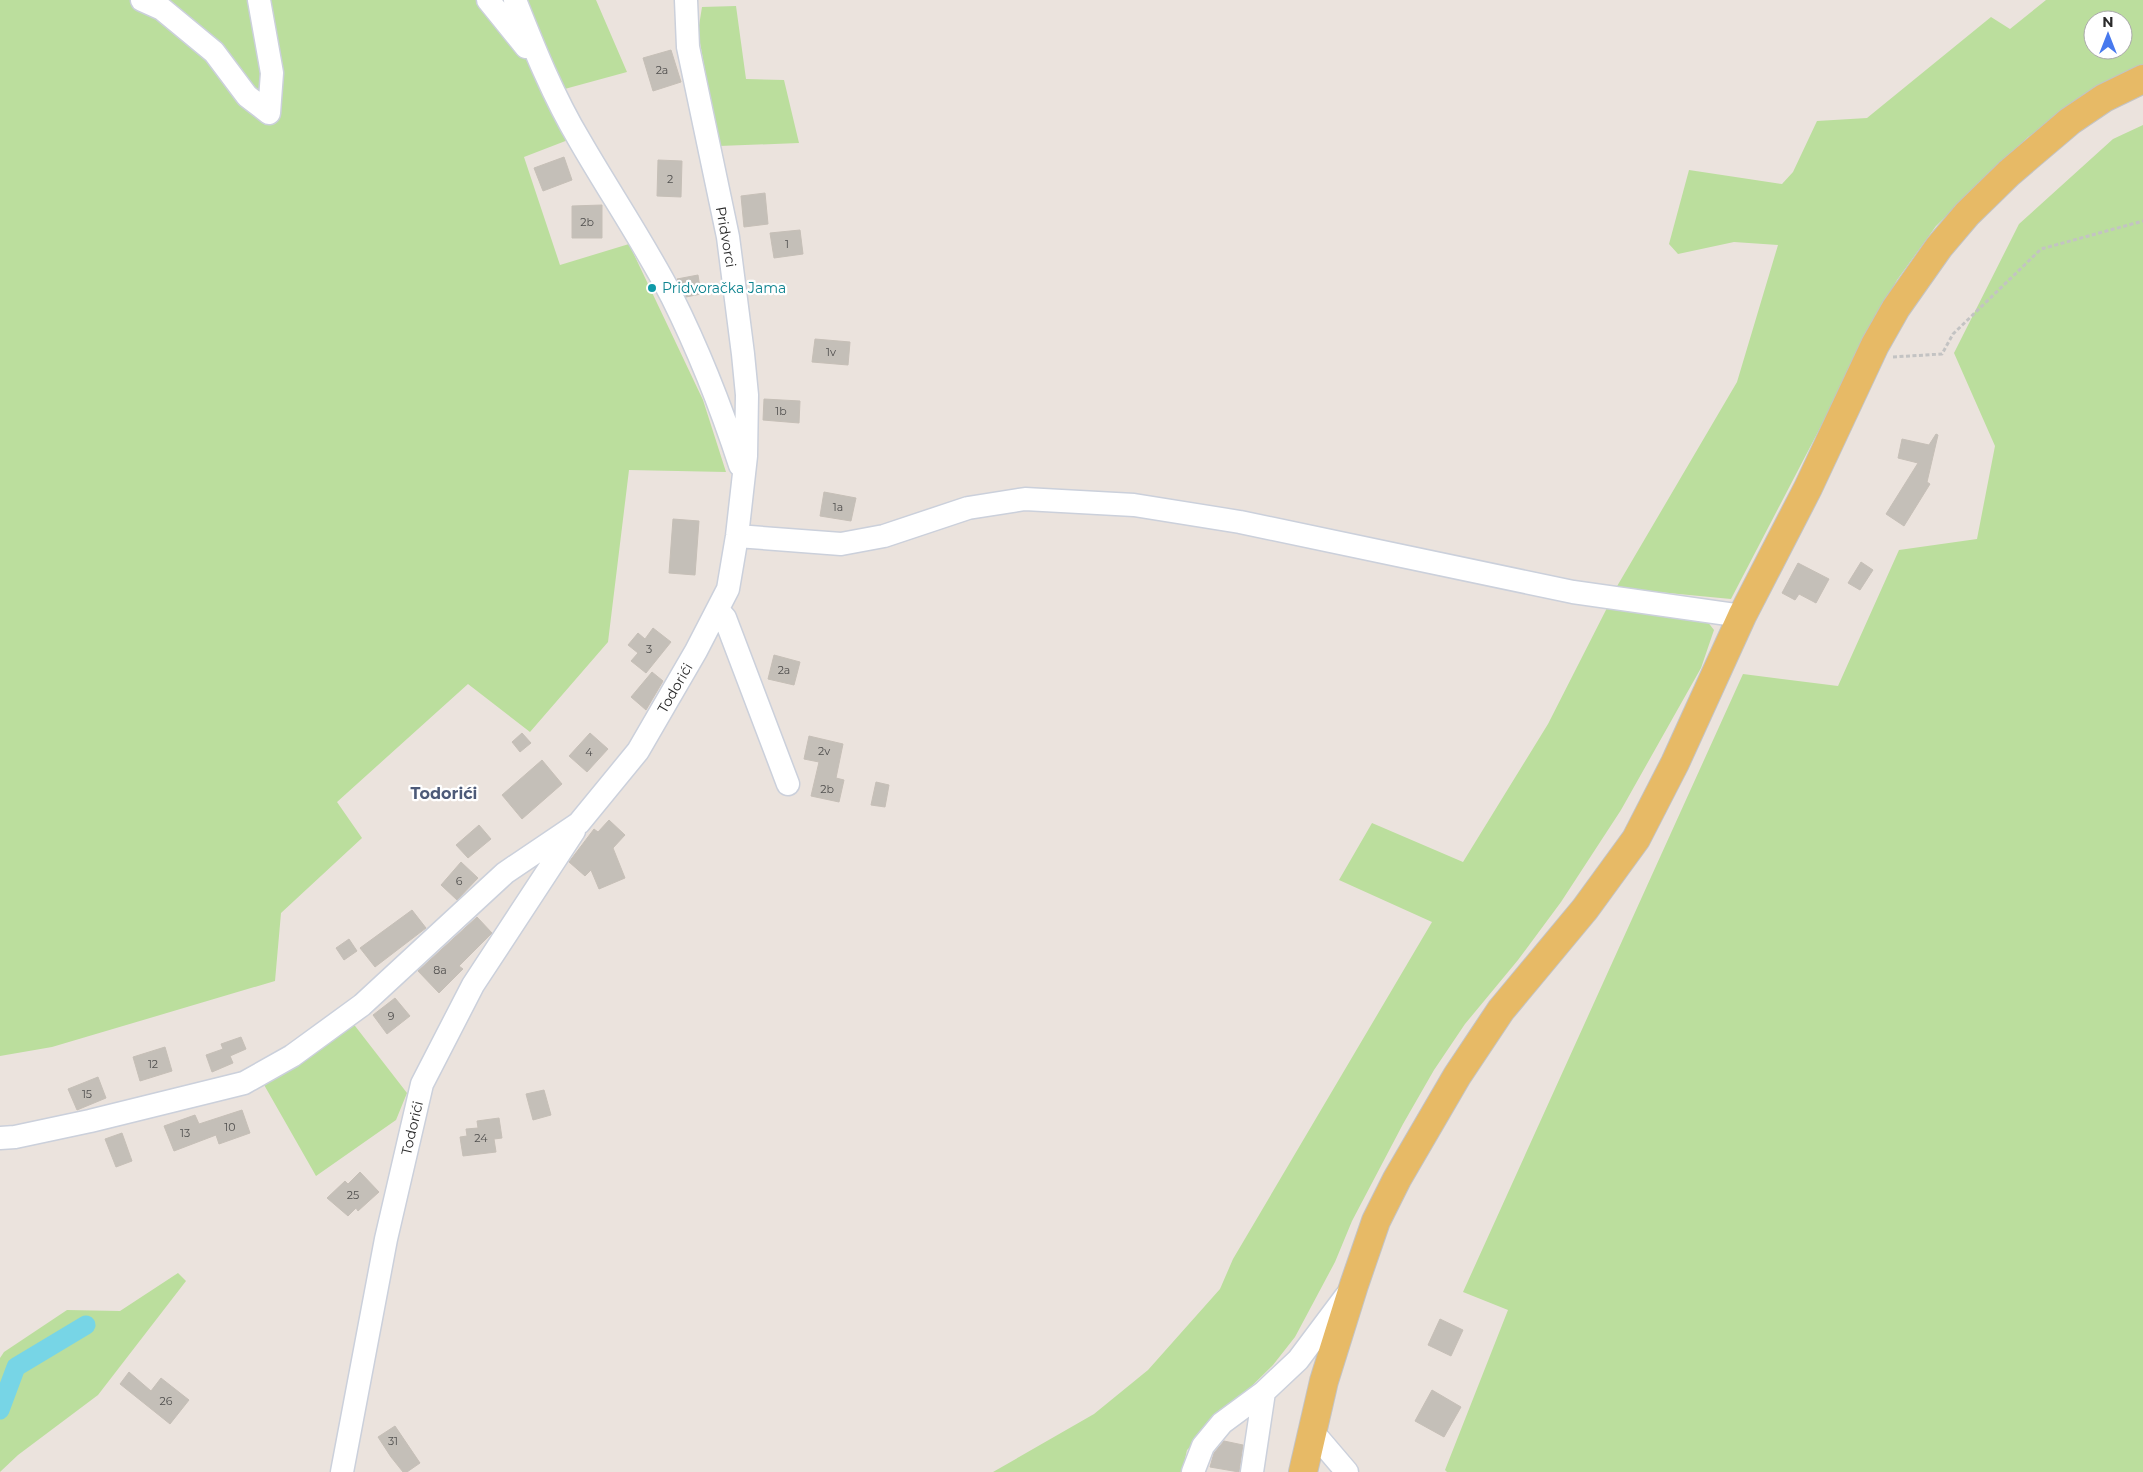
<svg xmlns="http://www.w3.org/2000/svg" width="2143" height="1472" font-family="Montserrat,sans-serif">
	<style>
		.green { fill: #bbde9d; fill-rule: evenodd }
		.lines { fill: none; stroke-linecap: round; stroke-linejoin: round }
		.canal { stroke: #77d5e6; stroke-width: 19 }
		.building { fill: #c4bfb8; stroke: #c6bfb7 }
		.minor-casing { stroke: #cbd0db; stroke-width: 25 }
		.major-casing { stroke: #c3c3c3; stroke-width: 30 }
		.path { stroke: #c3c3c3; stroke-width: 3; stroke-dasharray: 4 2.5; stroke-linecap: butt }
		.minor { stroke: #fff; stroke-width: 22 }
		.major { stroke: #e7ba66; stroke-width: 28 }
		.culture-dot { fill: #0f9aa8; stroke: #fff; stroke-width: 2 }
		.labels { text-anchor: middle; stroke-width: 4.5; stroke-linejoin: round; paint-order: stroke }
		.number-label { font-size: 11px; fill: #504f4e }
		.street-label { font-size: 14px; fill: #2a2a2a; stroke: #fff }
		.culture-label { font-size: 14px; fill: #0d838f; stroke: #fff; text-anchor: start }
		.quarter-label { font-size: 16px; font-weight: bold; fill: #4d5a78; stroke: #fff }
	</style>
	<rect width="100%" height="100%" fill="#ebe3dd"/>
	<path class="green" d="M0 0H503L515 26 504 0H596L627 72 561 90 568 140 524 157 560 265 629 244 703 400 726 472 629 470 608 642 530 732 468 684 337 802 362 838 281 913 275 981 52 1047 0 1056Z
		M2046 0H2143V71L2076 106 2028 137 1936 226 1897 280 1731 599 1616 588 1737 382 1778 245 1734 242 1678 254 1669 244 1689 170 1782 184 1793 172 1817 121 1867 118 1991 17 2010 29ZM2093 20H2123V50H2093Z
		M736 6 746 79 784 80 799 143 719 146 698 32 702 7Z
		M2143 125V1472H1447L1445 1470 1508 1310 1463 1292 1743 674 1838 686 1899 550 1977 539 1995 446 1954 353 2019 224 2113 139Z
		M1608 606 1707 621 1714 630 1701 668 1621 810 1561 902 1518 960 1465 1024 1434 1070 1403 1124 1352 1221 1335 1262 1295 1337 1273 1365 1187 1450 1182 1472H993L1094 1414 1148 1370 1220 1289 1233 1259 1432 922 1339 880 1372 823 1463 862 1548 724Z
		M352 1022 407 1093 396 1120 316 1176 263 1083Z
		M178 1273 186 1281 98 1395 18 1455 0 1472V1358L4 1352 67 1310 120 1311Z"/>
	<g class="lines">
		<path class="canal" d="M0 1410 16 1367 86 1325"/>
	</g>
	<path class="building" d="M671 50 681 82 653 91 643 58Z
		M564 157 572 180 543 191 534 168Z
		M658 160 682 161 681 197 657 196Z
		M765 193 768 224 744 227 741 196Z
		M602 205V238H572V206Z
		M800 230 803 254 774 258 770 233Z
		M698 275 701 294 686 297 677 279Z
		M815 339 850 342 848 365 812 362Z
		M764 399 800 401 799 423 763 420Z
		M1936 434 1938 435 1927 482 1930 484 1904 526 1886 514 1918 463 1898 458 1902 439 1929 445Z
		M824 492 856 498 851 521 820 516Z
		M673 519 699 521 695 575 669 573Z
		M1861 562 1873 570 1860 590 1848 583Z
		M1798 563 1829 579 1816 603 1799 594 1795 600 1782 593Z
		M653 628 671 642 646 673 631 661 638 653 628 645 638 633 645 639Z
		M774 655 800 662 794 685 768 679Z
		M652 672 663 681 646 710 631 697Z
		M522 733 531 743 520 752 512 742Z
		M590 733 608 749 587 772 569 756Z
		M809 736 843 744 836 778 844 780 839 802 811 796 819 762 804 759Z
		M542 760 562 784 522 819 502 795Z
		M876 782 889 785 885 807 871 805Z
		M609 820 625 835 613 848 625 878 599 889 591 870 585 876 569 862 594 829 598 832Z
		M479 825 491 839 468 858 456 845Z
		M461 862 478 878 457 900 441 885Z
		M412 910 426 928 375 967 360 948Z
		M477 917 492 933 459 966 463 969 439 993 418 971Z
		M349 939 357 951 344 960 336 948Z
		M395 998 410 1016 387 1034 373 1015Z
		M241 1037 246 1049 230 1056 233 1063 212 1072 206 1055 223 1049 221 1044Z
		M165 1047 172 1071 140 1081 133 1057Z
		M98 1077 106 1098 77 1110 68 1089Z
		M544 1090 551 1115 533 1120 526 1094Z
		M242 1110 250 1133 219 1144 216 1135 174 1151 164 1126 195 1115 199 1124Z
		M499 1118 502 1138 494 1139 496 1152 463 1156 460 1137 467 1136 466 1129 478 1128 477 1121Z
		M122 1133 132 1161 116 1167 105 1139Z
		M360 1172 379 1192 358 1211 356 1208 348 1216 327 1198 345 1181 348 1184Z
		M1440 1319 1463 1330 1451 1356 1428 1345Z
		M129 1372 151 1391 161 1378 189 1400 170 1424 120 1384Z
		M1432 1390 1461 1407 1444 1437 1415 1421Z
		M395 1426 420 1463 407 1472H403L391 1457 378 1437Z
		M1224 1441 1243 1445 1239 1472 1210 1467 1214 1453Z"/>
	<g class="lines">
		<g class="minor-casing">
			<path id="minor" d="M142 0 162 9 214 52 247 96 269 113 272 73 259 0
				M488 0 526 47
				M515 0C534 48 553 96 580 141 610 193 644 243 672 297 699 351 721 407 740 465
				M737 536 841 544 884 536 968 508 1025 499 1134 505 1240 522 1573 592 1742 616
				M718 610 725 618 788 784
				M0 1138 15 1137 90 1121 244 1083 292 1056 362 1005 505 873 579 823 638 751 696 651 728 589 737 536 746 456 747 395 743 354 728 237 688 47 686 0
				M1312 1431 1347 1472
				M342 1472 386 1239 422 1084 473 985 574 831
				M1193 1472 1203 1446 1222 1423 1264 1392
				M1252 1472 1264 1392 1298 1360 1346 1296"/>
		</g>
		<g class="major-casing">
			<path id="major" d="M1303 1472 1324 1381 1354 1285 1376 1221 1397 1179 1457 1076 1501 1010 1585 909 1636 839 1675 763 1742 616 1808 488 1875 345 1896 308 1939 247 1967 214 2009 173 2070 121 2104 98 2143 79"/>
		</g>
		<path class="path" d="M1893 357 1942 354 1953 334 2041 249 2143 221"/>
		<use href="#minor" class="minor"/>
		<use href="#major" class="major"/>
	</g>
	<circle class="culture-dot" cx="652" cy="288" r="5"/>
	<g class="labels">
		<g class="number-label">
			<text x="662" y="74">2a</text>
			<text x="670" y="183">2</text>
			<text x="587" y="226">2b</text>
			<text x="787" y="248">1</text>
			<text x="831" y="356">1v</text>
			<text x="781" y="415">1b</text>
			<text x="838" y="511">1a</text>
			<text x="649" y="653">3</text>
			<text x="784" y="674">2a</text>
			<text x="824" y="755">2v</text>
			<text x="589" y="756">4</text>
			<text x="827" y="793">2b</text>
			<text x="459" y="885">6</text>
			<text x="440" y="974">8a</text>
			<text x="391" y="1020">9</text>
			<text x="153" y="1068">12</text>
			<text x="87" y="1098">15</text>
			<text x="230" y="1131">10</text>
			<text x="185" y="1137">13</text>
			<text x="481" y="1142">24</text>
			<text x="353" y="1199">25</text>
			<text x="166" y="1405">26</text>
			<text x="393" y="1445">31</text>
		</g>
		<g class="street-label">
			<text transform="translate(726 237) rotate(80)" y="5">Pridvorci</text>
			<text transform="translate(675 688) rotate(-60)" y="5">Todorići</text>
			<text transform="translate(412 1128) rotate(-77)" y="5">Todorići</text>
		</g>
		<g class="culture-label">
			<text x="662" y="293">Pridvoračka Jama</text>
		</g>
		<g class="quarter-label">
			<text x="444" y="799">Todorići</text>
		</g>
	</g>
	<g transform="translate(2108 35)"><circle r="24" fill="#ffffff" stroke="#aaaaaa"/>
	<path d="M0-4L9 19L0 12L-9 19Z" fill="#4779ee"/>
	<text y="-8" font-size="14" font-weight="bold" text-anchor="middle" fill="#2a2a2a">N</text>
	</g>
</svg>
